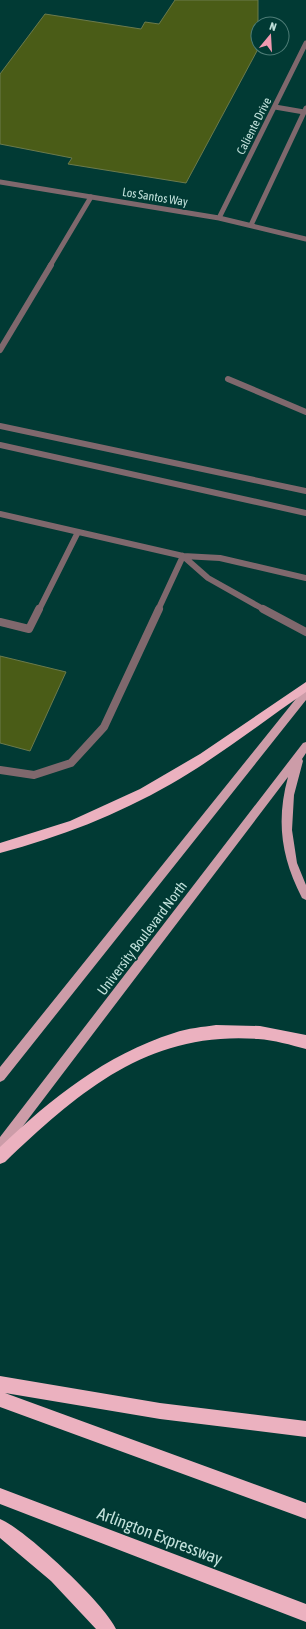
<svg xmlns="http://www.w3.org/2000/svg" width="306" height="1629" font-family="'Asap Condensed',sans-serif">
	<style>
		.building { fill: #4a5c17; stroke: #6b7a4c }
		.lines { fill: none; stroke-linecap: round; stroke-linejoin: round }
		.lane-far2 { stroke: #7f686d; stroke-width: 5 }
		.lane-far1 { stroke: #7f686d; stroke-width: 6 }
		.lane { stroke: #7f686d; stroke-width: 8 }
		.street { stroke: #7f686d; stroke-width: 5 }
		.primary { fill: #cc9ca8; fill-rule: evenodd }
		.highway { fill: #ebb1bf; fill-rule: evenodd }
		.labels { text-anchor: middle; stroke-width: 3.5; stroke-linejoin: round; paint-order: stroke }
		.far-street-label { font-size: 12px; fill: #c1e1db; stroke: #013a34 }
		.street-label { font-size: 14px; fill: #c1e1db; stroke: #013a34 }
		.near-street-label { font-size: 17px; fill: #c1e1db; stroke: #013a34 }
	</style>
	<rect width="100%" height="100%" fill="#013a34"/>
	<path class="building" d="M175 0H258V49L186 183 68 164 72 158 0 144V74L45 14 141 29 145 22 159 24Z
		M0 656 66 672 30 751 0 743Z"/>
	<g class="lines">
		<path class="lane-far2" d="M50 266 91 197"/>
		<path class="lane-far1" d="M0 350 51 265
			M228 379 306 412
			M0 426 306 491
			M0 445 306 513
			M0 514 183 556 220 558 306 578
			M183 556 208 578 265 610
			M39 610 78 532
			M158 610 183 556"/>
		<path class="lane" d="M263 609 306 632
			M0 622 29 629 39 609
			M0 770 34 775 71 763 104 727 159 609"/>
		<path class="street" d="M275 107 304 112
			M0 182 219 218 306 239
			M219 218 306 43
			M251 225 306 108"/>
		<path class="primary" d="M306 689V700L4 1080 0 1082V1067L303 690Z
			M306 742V753L302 759 303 761 294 795 292 830 297 863 306 885V900L302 898C281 857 276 821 288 777L4 1151 0 1153V1137L303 743Z"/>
		<path class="highway" d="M306 682V692C261 723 218 757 171 784 117 815 60 837 0 853V843L70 821 140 789 200 754Z
			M216 1025 260 1026 306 1035V1049C291 1045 274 1040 258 1039 148 1031 80 1091 5 1162L0 1164V1147C52 1098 105 1055 174 1033 188 1028 203 1027 216 1025Z
			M0 1376 160 1403 306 1421V1437L160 1419 5 1393 306 1503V1519L0 1407Z
			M0 1488 306 1604V1622L0 1504Z
			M0 1519C24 1528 106 1605 116 1629H96L51 1581 0 1538Z"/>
	</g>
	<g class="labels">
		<g class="far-street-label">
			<text transform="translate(254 126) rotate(-63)" y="4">Caliente Drive</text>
			<text transform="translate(155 197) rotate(9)" y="4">Los Santos Way</text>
		</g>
		<g class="street-label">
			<text transform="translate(142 938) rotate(-53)" y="5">University Boulevard North</text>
		</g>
		<g class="near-street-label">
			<text transform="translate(160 1536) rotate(21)" y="6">Arlington Expressway</text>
		</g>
	</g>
	<g transform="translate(270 36) rotate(18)"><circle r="19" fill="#013a34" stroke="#4e7d77"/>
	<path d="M0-3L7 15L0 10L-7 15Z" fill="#f19ab0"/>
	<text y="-6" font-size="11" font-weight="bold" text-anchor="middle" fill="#c1e1db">N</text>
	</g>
</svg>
